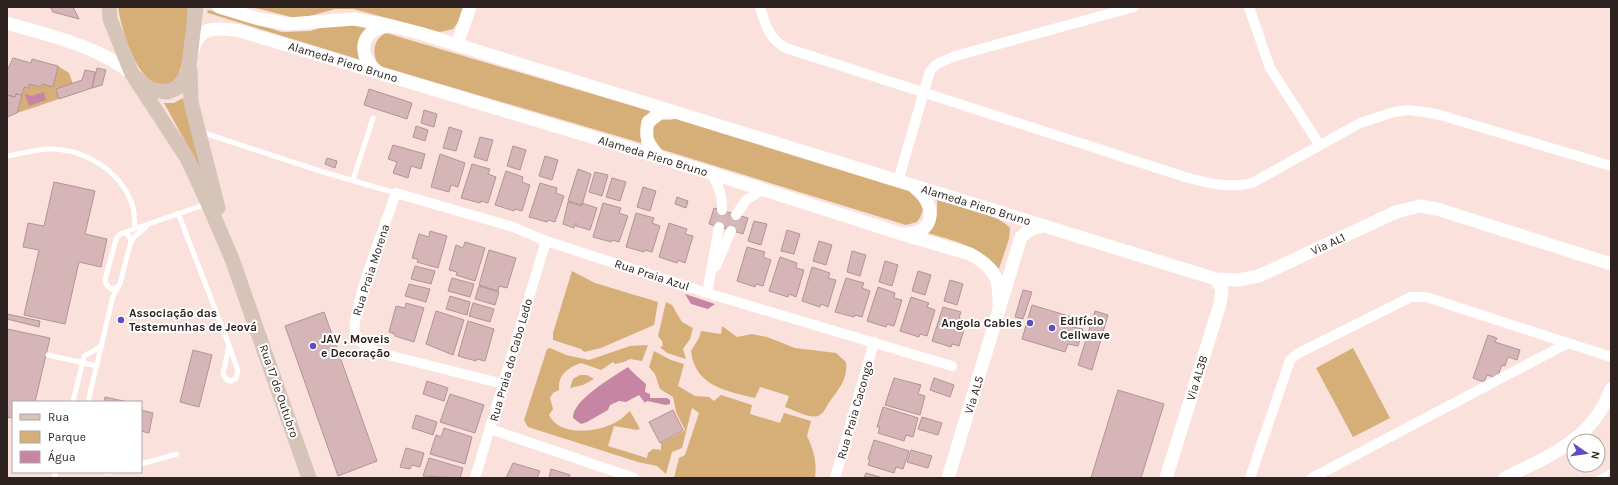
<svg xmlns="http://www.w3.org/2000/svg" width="1618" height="485" font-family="Karla,sans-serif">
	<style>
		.green { fill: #d5ae78 }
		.water { fill: #c785a4 }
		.building { fill: #d5b5b8; stroke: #b29396 }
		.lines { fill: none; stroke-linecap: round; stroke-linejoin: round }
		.minor-tunnel { stroke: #d2bbb6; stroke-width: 10; stroke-dasharray: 10 5; stroke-linecap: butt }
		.service { stroke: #fff; stroke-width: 5 }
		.minor { stroke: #fff; stroke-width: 10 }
		.tertiary { stroke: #fff; stroke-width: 13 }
		.secondary { stroke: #d6c4b9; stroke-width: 15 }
		.poi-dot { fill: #614bc3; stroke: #fff; stroke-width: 1.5 }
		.labels { text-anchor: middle; stroke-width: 4; stroke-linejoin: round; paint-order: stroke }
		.street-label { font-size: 12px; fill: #2e2220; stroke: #fff }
		.poi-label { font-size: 12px; font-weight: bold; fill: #2e2220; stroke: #fff; text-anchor: start }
	</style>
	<rect width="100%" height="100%" fill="#fbe1db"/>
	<path class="green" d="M118 7H188C187 23 185 68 176 79 173 82 167 85 162 85 137 84 121 28 118 7Z
		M252 7H463L458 22 453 29 440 32 353 9H335L299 19Z
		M209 10 282 32 310 31 340 22 370 26 361 60 208 13 207 11Z
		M386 33 650 111 641 143 383 67 377 63C372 50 374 39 386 33Z
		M58 66 69 73 73 84 56 89 59 99 17 113 24 87H29V84L41 87 42 84 53 86Z
		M183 98 214 202 196 161 164 103H174Z
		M670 116 917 193C925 204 925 210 917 222L906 225 657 148 651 139 653 128 659 119Z
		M937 200C959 206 995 212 1010 228L1009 239 999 269C978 246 958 242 928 233 936 222 938 213 937 200Z
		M572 271 595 283 658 302 654 325 601 348 584 352 581 349 553 340V333Z
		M666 302 672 305 682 322 693 328 690 339 683 349 686 359 667 353 660 347 663 346 662 341 658 336Z
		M722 326 737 337 752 334 767 337 795 348 836 353 846 362C848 381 838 389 828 404 826 408 823 414 818 416 810 419 794 410 785 407L789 396 760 387 755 398C726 391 695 386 691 351L699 338 701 331 721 334Z
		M648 345 642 361 630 359 624 362 615 364 613 362 601 370 581 363C568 368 558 374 559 390L553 393 550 398 553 409 549 415C560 438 601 432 618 421 622 419 626 414 630 411L640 429 637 430 614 426 608 446 647 458 648 453 653 449 661 450V443L685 430 676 412 673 397 660 389 655 374 649 367 654 351 671 360 684 364 678 386 695 396 709 397 714 401 721 395 752 405 750 414 780 423 784 413 811 421 807 436C814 451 817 462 815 478H674L679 458 685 455 699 413 692 408 682 448 672 452 666 474 657 466 638 462 528 427 524 420 547 349 550 348 566 355 589 360 630 346Z
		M1353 348 1390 418 1353 437 1316 368Z
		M580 375H587L594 379 583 385 570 388 573 379Z"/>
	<path class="water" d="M44 92 46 100 29 106 25 94 31 96Z
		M685 294 715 304 708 309 691 304Z
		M628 367C634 374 639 378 646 384L645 392 650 394V398H667L670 400V404L666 405 647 401 645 403 639 395 626 402 619 401 610 405 608 410 587 422 581 424 573 418C572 400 613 377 628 367Z"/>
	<path class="building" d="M50 7H73L79 19 53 12Z
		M13 58 31 63 32 59 58 66 53 87 42 84 41 87 29 84V88L24 87 22 95 16 94 15 97 7 95V71Z
		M97 68 106 70 102 85 92 88Z
		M85 70 95 72 92 88 59 99 56 89 82 80Z
		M369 89 412 103 407 119 364 105Z
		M16 94 22 95 17 113 7 117V95L15 97Z
		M424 110 437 114 434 127 421 123Z
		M416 126 428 130 425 141 413 137Z
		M449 127 462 131 456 151 443 148Z
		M480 137 493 140 487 161 474 157Z
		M393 145 425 154 421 169 411 166 408 178 393 173 397 162 388 159Z
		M513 146 526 150 520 170 507 166Z
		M440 154 465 163 458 187 451 185 449 192 431 187Z
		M545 156 558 160 552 180 539 176Z
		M327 158 337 161 335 168 325 164Z
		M472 164 490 169 488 174 496 177 488 203 481 201 480 203 461 198Z
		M578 169 591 174 582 205 568 201Z
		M506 171 523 177 522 182 530 185 522 211 515 209 514 211 495 205Z
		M595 172 608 175 602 196 589 192Z
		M612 178 626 182 620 201 606 197Z
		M54 182 95 191 85 234 107 239 101 267 79 262 65 324 24 315 39 250 23 247 28 223 44 226Z
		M540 183 557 188 556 193 564 196 555 222 548 220 547 222 529 217Z
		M643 187 656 191 650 211 637 207Z
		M677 197 688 201 686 208 675 204Z
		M568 202 581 206 582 203 597 208 590 230 576 226V223L574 228 563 224Z
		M603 203 621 208 619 213 628 216 619 242 612 240 611 242 593 237Z
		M714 208 748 218 743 234 709 224Z
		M636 213 654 218 652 223 660 226 652 252 645 250 644 252 626 247Z
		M754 221 767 224 761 245 748 241Z
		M669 223 687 229 685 234 693 236 685 263 678 260 677 263 659 257Z
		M787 230 800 234 794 254 781 251Z
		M430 231 447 236 438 268 417 262 418 259 412 258 419 234 429 237Z
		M819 241 832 245 826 265 813 261Z
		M465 242 485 248 475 281 456 275 457 272 449 270 456 245 463 248Z
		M747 247 765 252 763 257 771 260 763 286 756 284 755 287 737 281Z
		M489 250 516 258 507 288 499 286 498 291 479 285Z
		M852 251 866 255 860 276 847 272Z
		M780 257 797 263 796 268 804 270 796 297 789 294 788 297 769 291Z
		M885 261 898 265 892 286 879 282Z
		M415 266 435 271 431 284 411 279Z
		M812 267 830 273 828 278 836 280 828 307 821 304 820 307 802 301Z
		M918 271 931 275 925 295 912 291Z
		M452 278 474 284 470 297 448 291Z
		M846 278 864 283 862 288 870 291 862 317 855 315 854 317 835 312Z
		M950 280 963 284 957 305 944 301Z
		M409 284 430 289 426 302 405 296Z
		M479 286 499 292 495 305 475 299Z
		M878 287 895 293 894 298 902 300 894 326 887 324 886 327 867 321Z
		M1023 290 1032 292 1023 319 1015 317Z
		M450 296 470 302 467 315 446 309Z
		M911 297 929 303 927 307 935 310 927 336 920 334 919 337 900 331Z
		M406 303 424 308 414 342 395 336V334L389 332 396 306 405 308Z
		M473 303 494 309 490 322 469 316Z
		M1032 305 1075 318 1073 327 1083 329 1078 346 1068 344 1065 352 1022 339Z
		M943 307 961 312 959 318 967 320 959 346 952 344 951 347 932 341Z
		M436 311 464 320 453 355 426 344Z
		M1095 311 1108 315 1092 370 1078 365Z
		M324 312 377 461 338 476 285 326Z
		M7 314 40 321 39 327 7 319Z
		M468 321 494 329 485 361 477 359 476 361 458 356Z
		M7 329 50 338 35 402H13V418L7 417Z
		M1488 335 1497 338 1495 342 1520 350 1517 360 1508 357 1505 366 1502 365 1497 378 1487 375 1484 382 1473 378Z
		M193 350 212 355 199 407 180 402Z
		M894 378 921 385 918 394 925 396 920 415 885 405Z
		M934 378 954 385 950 397 930 390Z
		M427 381 448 388 444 401 423 394Z
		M1118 390 1164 404 1141 478H1091Z
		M450 394 484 405 475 433 440 422Z
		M105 397 128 402H104Z
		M883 407 918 418 913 437 906 435 904 441 878 433 880 427H877Z
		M141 410 153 413 149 433 141 431Z
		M673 410 683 430 660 443 649 422Z
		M416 415 437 422 433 435 412 428Z
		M922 417 942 423 938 435 918 429Z
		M444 428 472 437 465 464 430 454 436 435 441 437Z
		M874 440 909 451 903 469 896 467 894 473 868 465 870 460 868 459Z
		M406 448 424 453 420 467 412 465 410 469 400 467Z
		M911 450 932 456 928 468 907 462Z
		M429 458 463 468 460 478 423 476Z
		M513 463 540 471 537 478H506Z
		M551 469 570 475 569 478H549Z
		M866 473 883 478H864Z"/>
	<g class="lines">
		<path class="minor-tunnel" d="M719 227 722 210
			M731 231 736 215"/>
		<path class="service" d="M201 132 323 172 396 193
			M7 156C21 154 36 149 50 149 84 149 120 170 132 204 135 211 134 221 135 228
			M353 180 373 118
			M178 213 229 345 238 371 236 378 231 381 227 380 223 374 229 345
			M122 233 207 204
			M131 242 135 236 146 227
			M48 355 97 366
			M73 402 84 356 102 346
			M88 402 113 296 120 284 131 241 129 236 125 233 120 234 116 239 105 280 106 284 111 289 116 288 120 284
			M141 464 177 454
			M106 472H111
			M54 478 56 472
			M1599 478 1611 472"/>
		<path class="minor" d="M760 7C765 24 769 39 786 48L1185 177C1208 183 1229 189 1252 183L1360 123 1394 112 1408 110 1424 112 1440 115 1611 166
			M1249 7 1270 68 1319 144
			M711 173C718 185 723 195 722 210
			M898 181 930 71 937 64 955 56 1134 7
			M736 215 746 200 764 189
			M716 266 731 231
			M707 293 719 227
			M503 384 380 353C369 349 359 344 355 332 350 314 388 216 396 193L513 227 546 241 707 293 952 366
			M490 429 634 478
			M475 478 546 241
			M835 478 874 342
			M1250 478 1290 360 1297 354 1411 297H1426L1611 357
			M1312 478 1568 343"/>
		<path class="tertiary" d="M219 7 259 19 288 24 354 19 392 26 419 33 1216 279 1238 280 1259 276 1396 212 1420 206 1437 209 1611 264
			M7 23C49 36 97 45 132 74
			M457 45 470 7
			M193 50C199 24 219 28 240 31L711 173 902 234 970 254C998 269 1000 281 999 311
			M378 73C374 68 368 63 365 56 360 38 372 28 388 26
			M659 157C649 144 644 140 648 122L660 113H672
			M906 234C937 233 936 204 915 188
			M948 478 1021 237 1031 229 1043 226
			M1166 478 1220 304 1222 290 1216 279
			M1505 478C1551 454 1591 442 1611 389"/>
		<path class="secondary" d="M109 7 110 19 132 74 148 89 167 92 177 88 188 74 196 7
			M190 70 191 102 218 208
			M132 74 187 158 208 203 232 259 309 478"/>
	</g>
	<g class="poi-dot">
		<circle cx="121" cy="320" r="4"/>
		<circle cx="1030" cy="323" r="4"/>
		<circle cx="1052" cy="328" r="4"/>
		<circle cx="313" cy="346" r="4"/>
	</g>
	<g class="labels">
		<g class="street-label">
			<text transform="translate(343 62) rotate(17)" y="4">Alameda Piero Bruno</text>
			<text transform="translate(653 156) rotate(17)" y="4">Alameda Piero Bruno</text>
			<text transform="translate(976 205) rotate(17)" y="4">Alameda Piero Bruno</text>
			<text transform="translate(1328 244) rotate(-25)" y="4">Via AL1</text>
			<text transform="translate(371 270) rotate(-72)" y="4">Rua Praia Morena</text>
			<text transform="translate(652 275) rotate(18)" y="4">Rua Praia Azul</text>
			<text transform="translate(511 360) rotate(-74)" y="4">Rua Praia do Cabo Ledo</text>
			<text transform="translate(1197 378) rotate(-73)" y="4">Via AL3B</text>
			<text transform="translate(279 391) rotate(71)" y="4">Rua 17 de Outubro</text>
			<text transform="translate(974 395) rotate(-73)" y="4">Via AL5</text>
			<text transform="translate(855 410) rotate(-74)" y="4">Rua Praia Cacongo</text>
		</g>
		<g class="poi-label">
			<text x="129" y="317">Associação das<tspan x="129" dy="14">Testemunhas de Jeová</tspan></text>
			<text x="1060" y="325">Edifício<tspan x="1060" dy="14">Cellwave</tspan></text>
			<text x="1022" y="327" text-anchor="end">Angola Cables</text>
			<text x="321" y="343">JAV , Moveis<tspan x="321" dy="14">e Decoração</tspan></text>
		</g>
	</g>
	<rect width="1618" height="485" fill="none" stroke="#2e2220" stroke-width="16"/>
	<rect x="12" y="401" width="130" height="72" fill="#ffffff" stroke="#aba7a6"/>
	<rect x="20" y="414" width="20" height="6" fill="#d6c4b9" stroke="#aba7a6"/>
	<text x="48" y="421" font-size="12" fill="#2e2220">Rua</text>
	<rect x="20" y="431" width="20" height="12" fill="#d5ae78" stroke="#aba7a6"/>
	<text x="48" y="441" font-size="12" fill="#2e2220">Parque</text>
	<rect x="20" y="451" width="20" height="12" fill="#c785a4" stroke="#aba7a6"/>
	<text x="48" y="461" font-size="12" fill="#2e2220">Água</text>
	<g transform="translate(1586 453) rotate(103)"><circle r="19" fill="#ffffff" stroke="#aba7a6"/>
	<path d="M0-3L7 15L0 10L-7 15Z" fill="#614bc3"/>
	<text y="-6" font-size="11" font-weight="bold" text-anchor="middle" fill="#2e2220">N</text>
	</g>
</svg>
